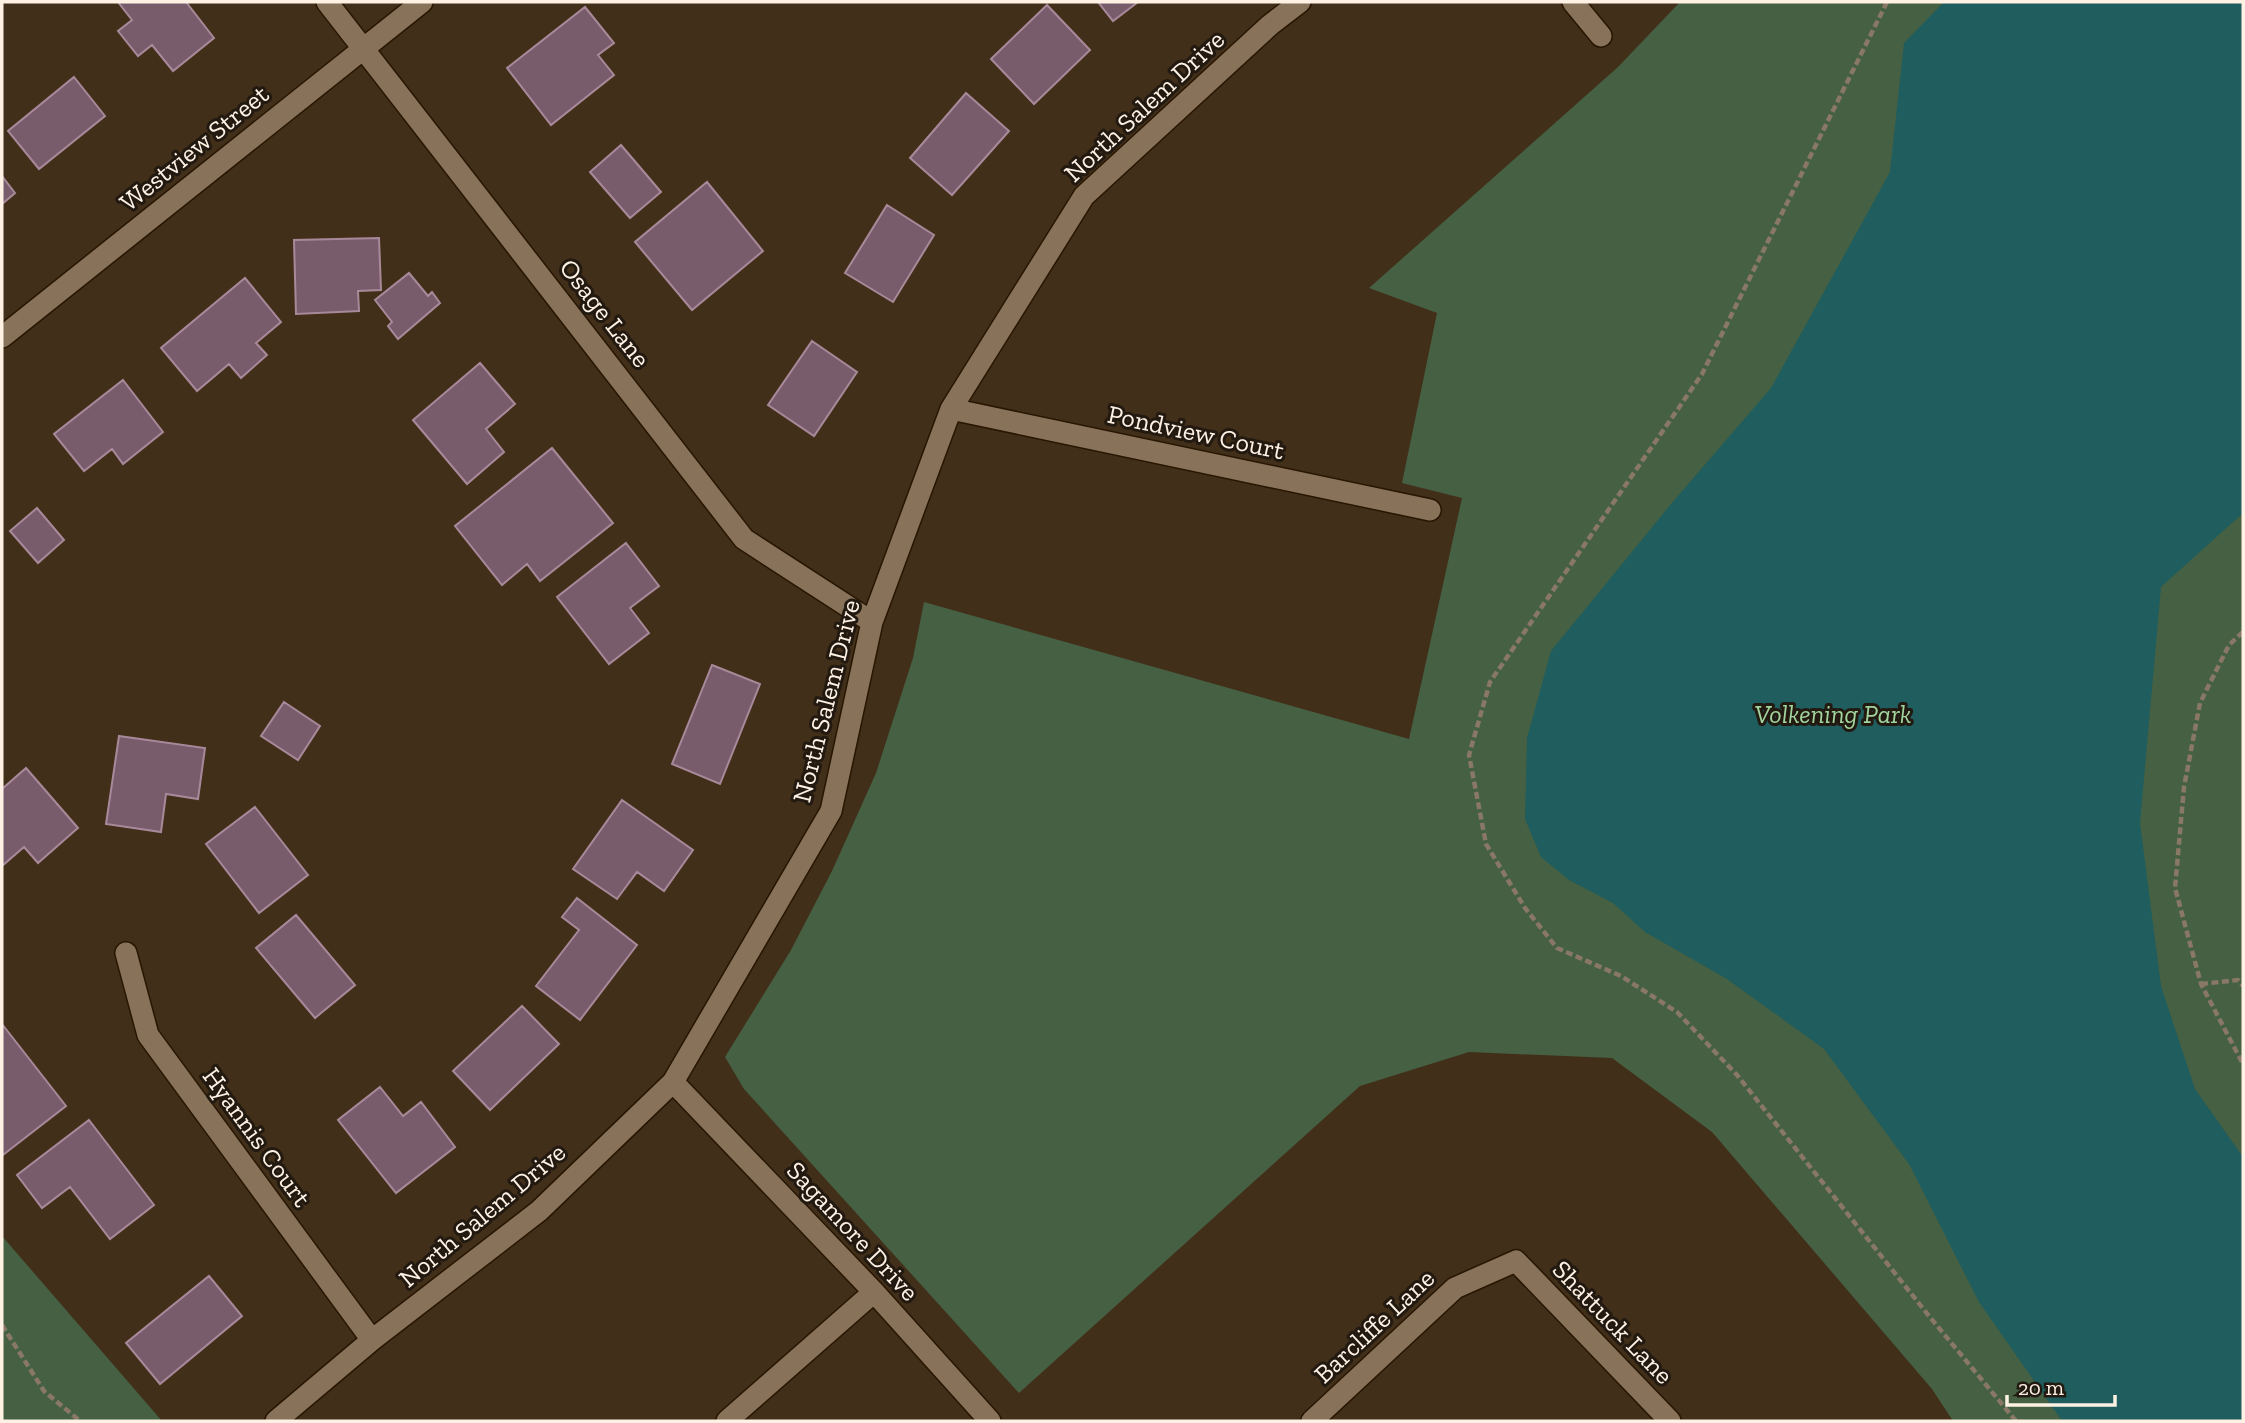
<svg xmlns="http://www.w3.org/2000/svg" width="2245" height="1423" font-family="'Zilla Slab',serif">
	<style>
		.green { fill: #456043 }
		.water { fill: #1f5d5e }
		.building { fill: #795c6c; stroke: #a8899a; stroke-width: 2 }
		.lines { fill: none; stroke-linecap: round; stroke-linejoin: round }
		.minor-casing { stroke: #281602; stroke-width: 24 }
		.path { stroke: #897866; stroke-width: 4.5; stroke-dasharray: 7 3.5; stroke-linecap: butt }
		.minor { stroke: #88725a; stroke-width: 21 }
		.labels { text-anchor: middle; stroke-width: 6; stroke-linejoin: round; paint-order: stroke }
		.street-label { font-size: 26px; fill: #fff2e5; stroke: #221910 }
		.park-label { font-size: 26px; font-style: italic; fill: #a2d59e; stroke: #221910 }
	</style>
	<rect width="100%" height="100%" fill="#422f19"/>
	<path class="green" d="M1680 2H2243V1421H1953L1932 1389 1712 1132 1612 1058 1469 1052 1360 1086 1019 1393 744 1089 725 1057 791 950 832 871 876 773 913 658 924 602 1409 739 1462 498 1402 483 1437 313 1369 288 1618 67Z
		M2 1236 162 1421H2Z"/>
	<path class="water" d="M1944 2H2243V513L2161 587 2140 823 2161 986 2195 1089 2243 1157V1421H2062L1979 1302 1909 1164 1824 1049 1727 979 1645 932 1613 903 1569 880 1541 857 1525 819 1527 738 1551 651 1671 504 1771 388 1890 172 1904 43Z"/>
	<path class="building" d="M118 2H186L214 38 173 71 152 45 138 56 118 31 132 20Z
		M1098 2H1138L1113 21Z
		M1047 5 1090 50 1034 104 991 59Z
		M585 7 614 43 598 55 614 75 551 125 507 68Z
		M74 77 105 116 39 169 8 131Z
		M966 93 1009 131 952 195 910 158Z
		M621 145 661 192 630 218 590 172Z
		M2 176 15 193 2 204Z
		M707 182 763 251 692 310 635 242Z
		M887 205 934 235 893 302 845 273Z
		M379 238 381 290 358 291 359 311 296 314 294 240Z
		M409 273 428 296 432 292 440 303 398 339 388 326 392 322 375 300Z
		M245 278 281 322 256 343 267 355 241 378 229 364 197 391 161 348Z
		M812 341 857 372 814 436 768 405Z
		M480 363 515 404 486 429 504 452 467 484 413 420Z
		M123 380 163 432 123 464 112 449 84 471 54 434Z
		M552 448 613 523 540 581 527 564 502 585 455 526Z
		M37 508 64 540 38 563 10 531Z
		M626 543 659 586 630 608 649 633 609 664 557 597Z
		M712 665 760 684 720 784 672 764Z
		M284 702 320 726 298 760 261 736Z
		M119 736 205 748 198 799 166 794 161 832 106 824Z
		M26 768 78 828 38 863 24 847 2 866V789Z
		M622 800 693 850 664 891 637 872 617 899 573 869Z
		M255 807 308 875 259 913 206 844Z
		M577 898 637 945 580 1020 536 986 579 930 562 917Z
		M296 915 355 985 315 1018 256 948Z
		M522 1006 559 1044 490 1110 453 1071Z
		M2 1024 66 1106 3 1155 2 1154Z
		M380 1087 403 1116 421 1102 455 1147 396 1193 338 1120Z
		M89 1120 154 1205 110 1239 70 1187 42 1208 17 1175Z
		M209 1276 242 1316 160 1384 126 1343Z"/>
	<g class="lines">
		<g class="minor-casing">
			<path id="minor" d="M327 2 744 539 872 622
				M1573 2 1601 36
				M2 337 422 2
				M951 409 1430 510
				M126 953 148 1035 372 1340
				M673 1082 874 1292 990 1421
				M276 1421 372 1340 539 1211 673 1082 831 811 872 622 951 409 1084 196 1270 25 1300 2
				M727 1421 874 1292
				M1312 1421 1455 1288 1516 1261 1670 1421"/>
		</g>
		<path class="path" d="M1887 2 1702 374 1490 682 1469 755 1486 844 1525 908 1557 948 1621 976 1677 1012 1737 1075 1929 1316 2016 1421
			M2243 632 2229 645 2200 703 2184 787 2175 888 2201 984 2243 1064
			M2201 984 2238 980 2243 986
			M2 1325 44 1391 80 1421"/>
		<use href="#minor" class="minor"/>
	</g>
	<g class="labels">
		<g class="street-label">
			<text transform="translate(1144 106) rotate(-43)" y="9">North Salem Drive</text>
			<text transform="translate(194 148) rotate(-39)" y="9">Westview Street</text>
			<text transform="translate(605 313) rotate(52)" y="9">Osage Lane</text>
			<text transform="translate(1196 432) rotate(12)" y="9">Pondview Court</text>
			<text transform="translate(826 701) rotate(-76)" y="9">North Salem Drive</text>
			<text transform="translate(257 1137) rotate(54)" y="9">Hyannis Court</text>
			<text transform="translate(482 1215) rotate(-40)" y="9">North Salem Drive</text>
			<text transform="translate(853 1231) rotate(47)" y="9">Sagamore Drive</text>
			<text transform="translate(1613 1322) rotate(46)" y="9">Shattuck Lane</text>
			<text transform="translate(1374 1326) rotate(-43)" y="9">Barcliffe Lane</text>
		</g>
		<g class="park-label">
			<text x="1833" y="723">Volkening Park</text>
		</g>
	</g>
	<rect width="2245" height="1423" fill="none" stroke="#fff2e5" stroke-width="7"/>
	<path d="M2007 1395v10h108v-10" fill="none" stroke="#fff2e5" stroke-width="3.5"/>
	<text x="2018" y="1395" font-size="21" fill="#fff2e5" stroke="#221910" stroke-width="5" paint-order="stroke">20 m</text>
</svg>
